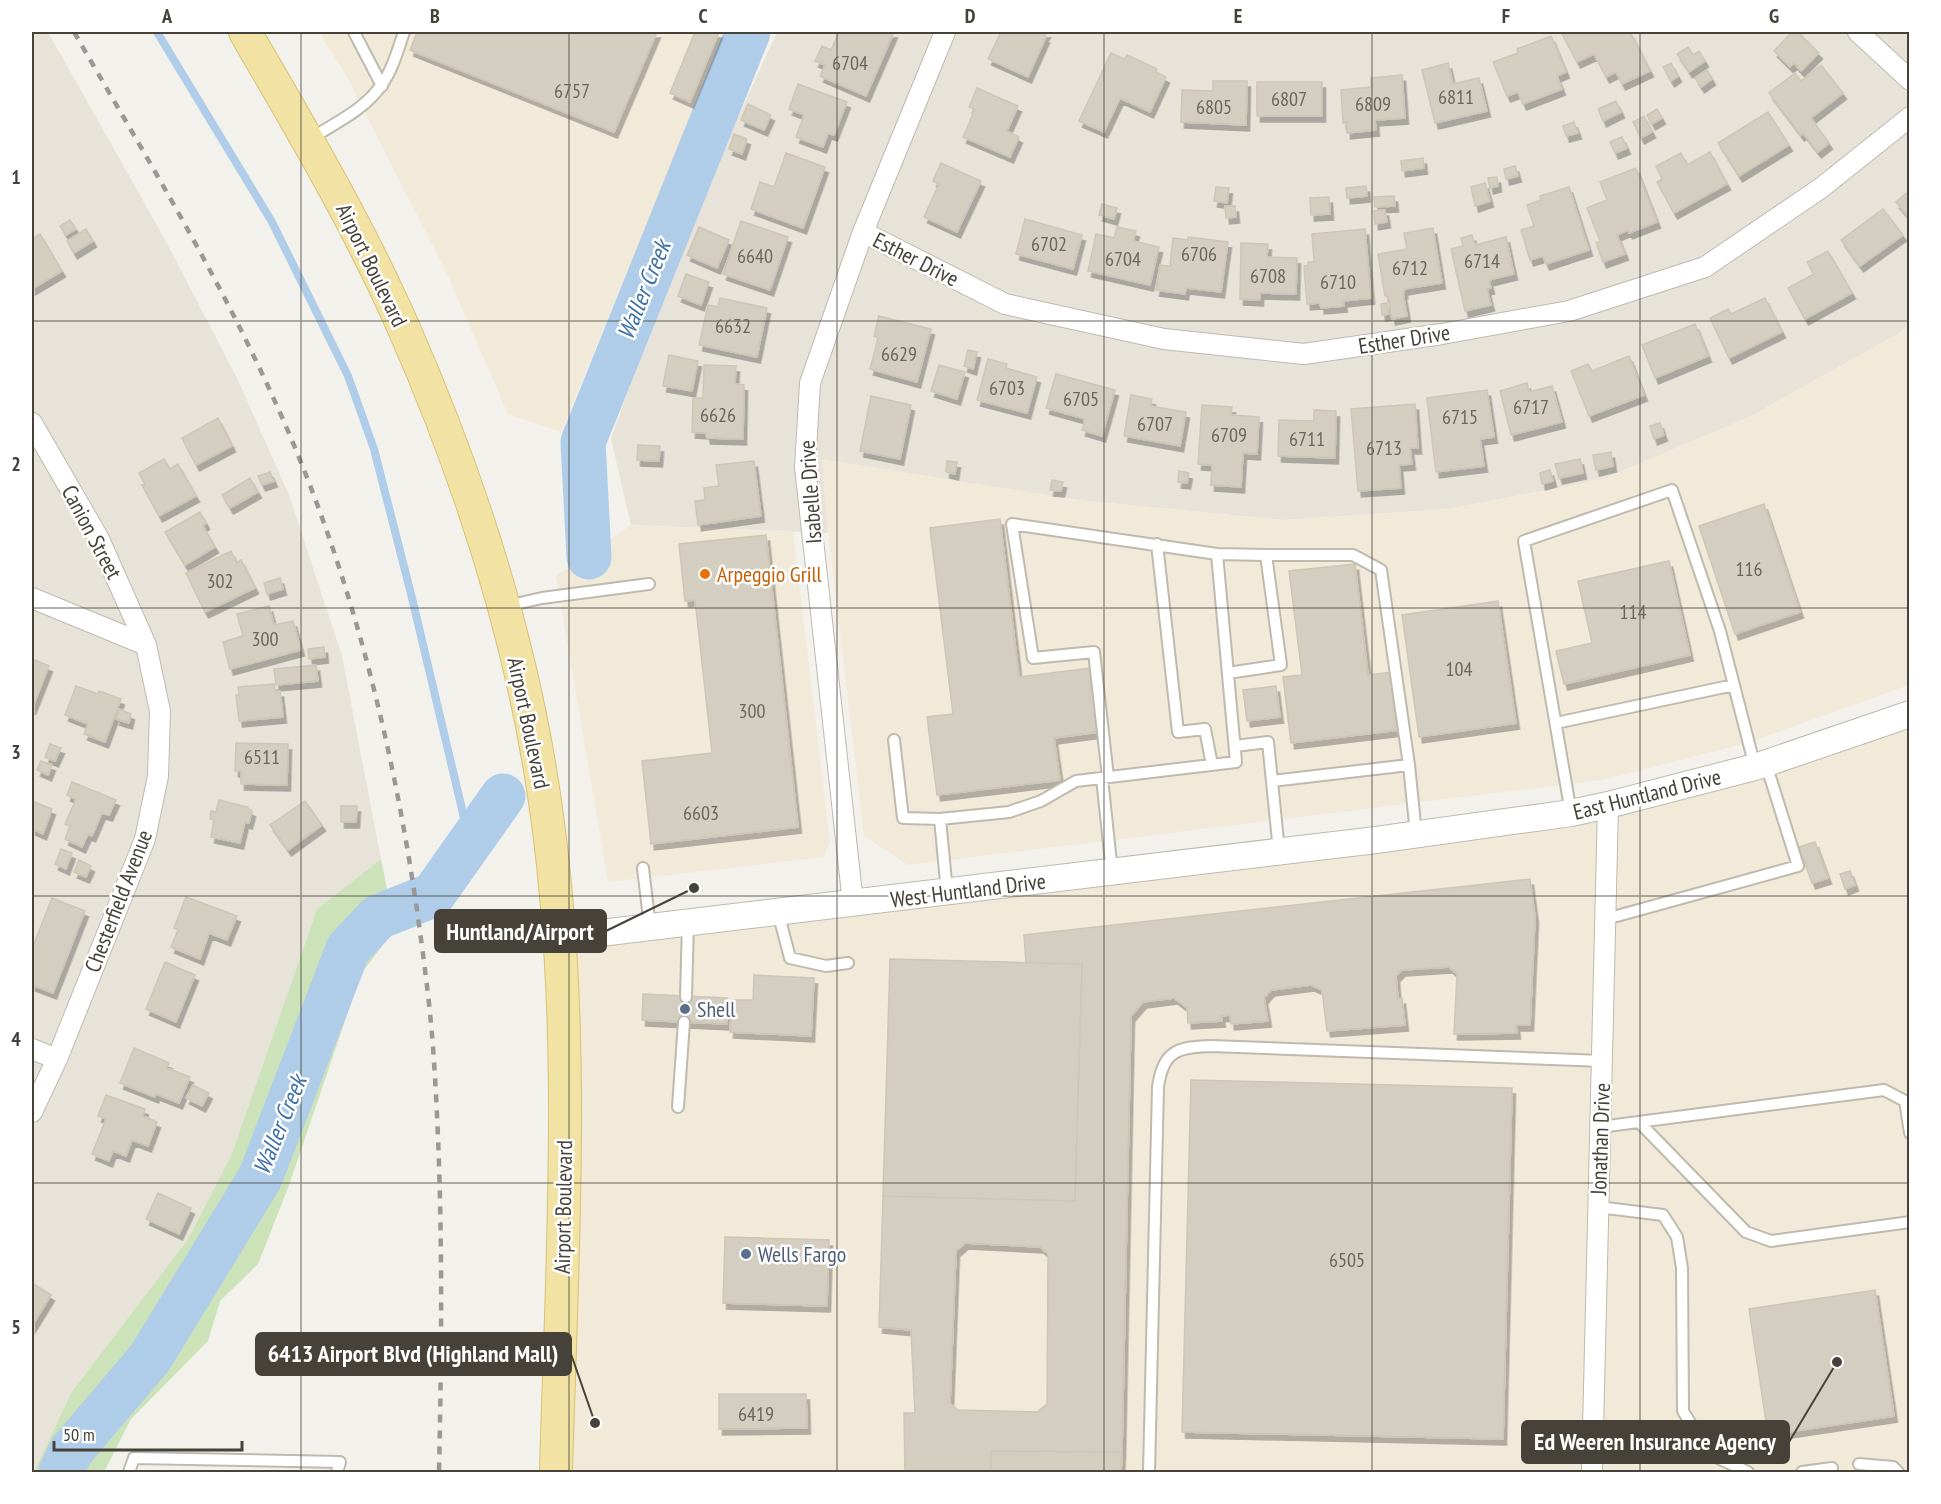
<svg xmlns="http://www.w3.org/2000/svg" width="1941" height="1504" font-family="'PT Sans Narrow',sans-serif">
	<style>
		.residential { fill: #e7e3d9 }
		.commercial { fill: #f2ead9 }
		.green { fill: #cce2b8 }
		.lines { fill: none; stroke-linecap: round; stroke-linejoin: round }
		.stream { stroke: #afcce8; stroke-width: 8 }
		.river { stroke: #afcce8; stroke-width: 45 }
		.building { fill: #d4cec1; stroke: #cec6b5; stroke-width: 1.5; fill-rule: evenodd; filter: url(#shadow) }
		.service-casing { stroke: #bebaae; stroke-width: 14 }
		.minor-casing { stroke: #bebaae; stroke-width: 22 }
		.tertiary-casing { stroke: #bebaae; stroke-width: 28 }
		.primary-casing { stroke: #d6c176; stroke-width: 34 }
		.service { stroke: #fff; stroke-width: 10 }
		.minor { stroke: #fff; stroke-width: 20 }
		.tertiary { stroke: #fff; stroke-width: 26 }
		.primary { stroke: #f2e3a4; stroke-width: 32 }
		.rail { stroke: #989898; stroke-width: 4.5; stroke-dasharray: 8 8; stroke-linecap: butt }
		.grid { fill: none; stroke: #464239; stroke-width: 1.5; stroke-opacity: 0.55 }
		.food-dot { fill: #e8710a; stroke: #fff; stroke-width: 2 }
		.service-dot { fill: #5c6f8a; stroke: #fff; stroke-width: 2 }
		.labels { text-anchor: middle; stroke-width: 5; stroke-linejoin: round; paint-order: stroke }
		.number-label { font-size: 20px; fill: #6a655b }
		.street-label { font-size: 22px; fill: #464239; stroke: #fff }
		.food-label { font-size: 22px; fill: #c56008; stroke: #fff; text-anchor: start }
		.service-label { font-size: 22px; fill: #4e5e75; stroke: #fff; text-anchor: start }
		.water-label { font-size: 24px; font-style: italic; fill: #3f72a6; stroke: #fff }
		.leader { fill: none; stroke: #464239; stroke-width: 2 }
		.callout-dot { fill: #464239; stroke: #fff; stroke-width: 2 }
		.callout { fill: #464239; stroke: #464239; stroke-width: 2 }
		.callout-label { font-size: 24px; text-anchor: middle; font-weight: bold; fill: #fff }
		.neatline { fill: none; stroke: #464239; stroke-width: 2 }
		.grid-label { font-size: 20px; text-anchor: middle; font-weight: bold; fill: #464239 }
	</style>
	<defs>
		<filter id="shadow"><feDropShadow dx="3.5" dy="6" stdDeviation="0" flood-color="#0004"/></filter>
	</defs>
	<rect width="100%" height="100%" fill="#f3f1eb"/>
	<path class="residential" d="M32 32H48L162 234 237 378 289 495 342 656 381 859 317 909 231 1156 188 1239 71 1393 34 1472H32Z
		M777 32H1909V325L1898 334 1747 418 1603 479 1449 509 1283 520 1078 500 822 460 828 533 631 525 611 439 678 249Z"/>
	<path class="commercial" d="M319 32H726L561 432 508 414 447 274 346 75Z
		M1909 325V685L1747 743 1602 780 908 865 864 836 828 533 822 459 1078 500 1283 520 1449 509 1603 479 1747 418 1898 334Z
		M631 525 793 532 830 841 824 857 608 882 556 576Z
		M1909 714V1472H557L559 938 1571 813Z"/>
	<path class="green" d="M381 859 395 929 361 974 288 1188 258 1264 220 1301 208 1341 131 1419 104 1472H34L71 1393 188 1239 231 1156 317 909Z"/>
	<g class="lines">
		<path class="stream" d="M157 32 272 222 348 376 374 449 412 598 470 843"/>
		<path class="river" d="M589 557 583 442 748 32
			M61 1472 71 1451 150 1358 260 1178 348 949 378 917 433 895 503 796"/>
	</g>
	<path class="building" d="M417 32H657L614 132 410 50Z
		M695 32H719L690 102 670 93Z
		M839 32H894L866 96 820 76 825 65 815 61 822 46 831 50Z
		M1001 32H1047L1044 36 1046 37 1028 77 988 59Z
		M1561 32H1630L1650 71 1622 84 1616 72 1606 77 1594 54 1577 62Z
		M1792 32H1798L1819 53 1801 71 1794 63 1790 67 1774 51Z
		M1551 36 1566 72 1557 76 1562 89 1523 104 1518 92 1507 96 1493 62 1518 53 1517 49Z
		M1688 47 1693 55 1699 51 1705 61 1689 72 1677 54Z
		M1111 53 1125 59 1127 55 1157 69 1156 72 1166 77 1150 112 1120 98 1104 132 1079 121Z
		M1448 63 1453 84 1479 78 1487 111 1435 123 1422 70Z
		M1671 63 1678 76 1671 81 1663 67Z
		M1821 65 1843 93 1811 118 1829 143 1818 152 1803 133 1801 135 1769 93 1795 73 1801 81Z
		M1707 70 1712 79 1701 87 1695 78Z
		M1402 75 1405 118 1375 120 1376 130 1347 133V122L1343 123 1341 90 1371 87V78Z
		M1213 81H1247L1246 125 1181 122 1182 90 1213 91Z
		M1257 82H1322V116H1257Z
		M798 84 847 102 834 135 828 133 823 147 796 137 804 115 789 109Z
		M977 88 1018 106 1007 131 1019 137 1010 157 963 137 975 109 969 107Z
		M1616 101 1621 112 1603 121 1598 109Z
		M748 104 771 115 764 130 741 120Z
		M1657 109 1662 118 1652 124 1647 115Z
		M1768 112 1789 145 1739 176 1718 143Z
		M1644 116 1652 132 1641 138 1633 122Z
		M1574 122 1578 133 1566 136 1563 126Z
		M734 134 747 139 742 154 729 149Z
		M1622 137 1627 148 1615 153 1610 142Z
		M1710 152 1727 184 1674 213 1657 182 1662 179 1656 166 1681 153 1687 165Z
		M786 153 825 167 803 228 751 209 760 182 774 187Z
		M1423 158 1424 168 1402 171 1401 161Z
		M941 163 981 181 957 232 924 217 939 184 933 181Z
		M1515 166 1518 176 1506 179 1504 169Z
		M1636 168 1657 222 1629 233 1628 230 1617 235 1625 254 1603 262 1596 243 1600 241 1587 208 1607 200 1600 182Z
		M1497 177 1498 186 1490 188 1488 178Z
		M1485 183 1490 201 1475 206 1471 187Z
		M1366 186 1367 196 1347 198 1346 188Z
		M1216 187 1229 188 1227 203 1214 201Z
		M1569 187 1589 250 1546 264 1543 256 1530 260 1521 230 1534 226 1527 205 1541 200 1540 196Z
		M1910 190V219L1896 202Z
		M1394 196 1395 206 1375 207 1374 197Z
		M1329 197 1330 214 1311 215 1310 198Z
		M1102 204 1117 208 1114 219 1099 215Z
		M1225 206H1235L1236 217 1226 218Z
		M1883 209 1903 235 1860 266 1841 240Z
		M1385 210 1387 222 1375 224 1374 211Z
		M1025 219 1082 235 1073 269 1016 254Z
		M70 220 76 229 66 235 60 226Z
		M741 221 788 237 770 290 723 274Z
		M699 227 729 240 717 268 687 255Z
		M1117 227 1136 231 1133 241 1159 247 1150 285 1088 271 1096 234 1114 238Z
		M1433 228 1442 283 1404 289V293H1403L1407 316 1392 319 1388 296H1385L1378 254 1407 249 1404 233Z
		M86 229 93 241 74 253 67 241Z
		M1365 229 1371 298 1343 301 1344 306 1321 308 1320 303 1307 304 1304 266 1309 265 1308 262H1314L1312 234Z
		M40 234 62 271 32 289V239Z
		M1472 235 1475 245 1506 237 1514 274 1489 280 1491 288 1487 289 1491 305 1465 311 1451 249 1463 246 1461 238Z
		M1188 237 1228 242 1221 292 1186 288 1185 294 1156 290 1160 265 1170 266 1173 238 1188 240Z
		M1241 243 1268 244 1267 257 1297 258 1296 294 1260 293V300L1240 299Z
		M1828 251 1852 293 1805 319 1788 288 1814 274 1807 262Z
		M686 274 709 282 701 305 678 296Z
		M720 298 767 308 757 357 699 345 708 305 718 307Z
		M1765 298 1782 332 1729 358 1710 318 1728 309 1731 314Z
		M1387 303 1389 314 1382 315 1381 304Z
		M879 316 931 329 917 382 870 369 878 338 874 336Z
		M1695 324 1708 356 1655 378 1642 345Z
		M968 350 977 352 973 369 964 366Z
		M669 355 698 361 692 391 663 386Z
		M1629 356 1644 395 1589 416 1571 371 1588 364 1592 371Z
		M988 359 1007 364 1006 368 1037 377 1027 413 977 400Z
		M704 365 736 366 735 384 744 385 743 439 707 438 706 433 692 432 693 398H703Z
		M939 365 965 372 957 399 931 391Z
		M1056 374 1115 390 1102 436 1082 430 1085 419 1046 408Z
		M1527 383 1529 392 1552 386 1562 422 1511 435 1500 391Z
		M1487 390 1494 437 1480 439 1484 466 1436 472 1427 398Z
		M1131 395 1152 399 1150 406 1186 412 1180 446 1124 436Z
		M871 396 911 405 900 459 860 451Z
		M1415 404 1418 448H1410L1412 464 1399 465 1401 488 1358 491 1351 409Z
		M1202 405 1232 407 1231 415 1259 417 1257 454 1243 453 1241 487 1211 485 1212 465 1198 464Z
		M1314 410 1336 411 1335 458 1278 456 1279 420 1314 421Z
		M218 418 232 446 196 465 182 438Z
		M1660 423 1664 435 1654 439 1650 426Z
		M638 445 660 446 659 461 637 460Z
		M1611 452 1613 466 1596 470 1593 455Z
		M164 459 170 469 178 464 196 496 159 516 142 485 145 484 139 473Z
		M1580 459 1583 473 1559 478 1555 464Z
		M754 461 761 516 698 525 695 501 705 500 704 488 719 486 716 465Z
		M947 461 957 462 955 474 946 472Z
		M1550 470 1553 481 1542 484 1540 473Z
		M1179 471 1189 473 1187 483 1178 482Z
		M270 472 274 481 262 485 258 476Z
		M250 478 258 492 230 508 222 495Z
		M1052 480 1063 482 1061 491 1050 490Z
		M1764 504 1800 612 1735 634 1699 526Z
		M200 512 206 523 203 526 215 547 185 565 165 532Z
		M1000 519 1019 677 1090 668 1098 732 1054 738 1060 780 937 795 927 717 953 714 930 528Z
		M766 535 798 827 651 844 642 761 712 753 695 600 685 601 679 544Z
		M231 551 237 563 241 560 255 588 205 612 186 573Z
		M1669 561 1690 655 1564 684 1556 651 1592 643 1578 581Z
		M1355 564 1368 675 1393 672 1399 730 1291 743 1283 677 1302 675 1289 571Z
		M280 578 283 589 267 594 264 583Z
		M1498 601 1516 723 1419 737 1402 615Z
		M269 606 274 625 293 621 301 650 230 669 223 642 243 636 237 614Z
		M324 647 325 657 309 659 308 649Z
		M32 659 49 666 32 709Z
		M316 665 318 681 276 685 274 669Z
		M274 684 275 692 280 691 283 717 239 721 236 695H239L238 687Z
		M76 686 98 694 99 691 121 699 105 742 84 734 88 724 65 715Z
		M1276 686 1280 717 1247 721 1243 690Z
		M119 709 131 714 129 723 116 719Z
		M236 743 288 744 287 785 241 784V771H235Z
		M50 744 61 748 55 761 45 757Z
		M41 761 52 765 48 775 37 770Z
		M72 782 116 800 109 815 102 813 92 836 88 834 82 847 65 839 70 826 65 824 76 799 67 795Z
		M219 800 248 807V809L252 811 249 823 245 822 240 843 211 837 214 820 210 819 211 811 216 812Z
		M32 801 52 809 43 834 32 829Z
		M305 801 322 825 288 850 270 825Z
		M341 806H357L356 822H341Z
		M1815 842 1828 878 1812 883 1799 847Z
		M61 849 72 853 66 869 55 864Z
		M79 860 91 866 86 877 74 872Z
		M1850 871 1855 885 1845 889 1840 874Z
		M1530 879 1535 917 1530 1025H1516L1517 1033 1454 1034 1457 974 1449 967 1402 970 1396 976 1398 999 1402 998 1405 1025 1327 1031 1322 990 1311 985 1271 990 1264 998 1268 1021 1231 1024 1230 1015 1221 1016 1222 1021 1188 1023 1187 1008 1174 998 1143 1002 1131 1016 1122 1452 991 1451V1472H905L904 1413H915L911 1330 879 1327 883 1196 1075 1201 1082 964 1026 963 1024 935ZM965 1243 1040 1247 1048 1254 1047 1404 1037 1412 958 1410 950 1403 956 1251Z
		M186 897 237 916 227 940 209 933 200 959 171 947 178 930 174 928Z
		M52 898 85 911 53 993 32 985V949Z
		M890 959 1082 964 1075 1201 883 1196Z
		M165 962 195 975 176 1022 146 1009Z
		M754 975 814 978 811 1036 730 1032 732 1000H753Z
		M643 994 727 998V1024L642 1020Z
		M134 1048 169 1063 167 1068 190 1077 179 1103 156 1094 155 1097 120 1083Z
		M1191 1080 1512 1088 1503 1439 1182 1432Z
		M193 1085 209 1093 202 1106 186 1098Z
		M106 1095 145 1109 143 1116 157 1122 148 1146 132 1140 126 1156 113 1151 109 1161 92 1154 106 1119 98 1116Z
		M158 1193 191 1208 179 1234 146 1219Z
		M725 1237 829 1240 827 1306 723 1303Z
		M32 1283 51 1295 32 1326Z
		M1875 1290 1894 1416 1768 1435 1749 1309Z
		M719 1394H806L807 1428 719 1429Z
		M991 1451 1122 1452 1121 1472H991Z"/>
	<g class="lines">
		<g class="service-casing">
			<path id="service" d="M354 32 382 86
				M310 139C335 123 366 109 382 84 393 69 398 49 404 32
				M1157 544 1178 732 1205 729 1212 765
				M1217 554 1266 555 1281 665 1228 673
				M1266 555H1353L1381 570 1409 765
				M507 606 542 598 649 584
				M1556 723 1734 685
				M894 740 903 818 940 819 1009 812 1041 801 1076 781 1236 762 1217 554 1012 524 1033 658 1094 652 1108 777
				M1235 746 1268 742 1279 851
				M1102 778 1112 872
				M1272 781 1409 765 1416 834
				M1571 813 1524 541 1672 490 1720 631 1755 767
				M940 819 947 892
				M643 868 650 927
				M778 912 790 958 826 966 848 963
				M1606 919 1798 866 1766 764
				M686 997 688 923
				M678 1107 684 1022
				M1639 1122 1746 1232 1771 1241 1910 1222
				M1600 1127 1884 1090 1905 1101 1910 1133
				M1598 1207 1663 1215 1677 1237 1682 1268 1683 1411 1709 1454 1748 1472
				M1859 1464 1893 1467 1898 1472
				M129 1472 134 1458 340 1462 337 1472
				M1149 1472 1158 1087C1163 1051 1177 1047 1211 1046L1603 1061
				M1802 1472 1832 1468"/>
		</g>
		<g class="minor-casing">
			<path id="minor" d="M1858 32 1910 80
				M863 232 1005 304 1164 339 1304 354 1442 334 1569 311 1705 267 1821 188 1910 117
				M32 423 99 539 146 645 160 711 158 776 145 839 57 1059 32 1112
				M32 598 146 645
				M853 903 805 467 810 383 863 232 945 32
				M32 1049 57 1059
				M1592 1472 1608 805"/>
		</g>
		<g class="tertiary-casing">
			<path id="tertiary" d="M559 938 1376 840 1571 813 1608 805 1755 767 1910 714"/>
		</g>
		<g class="primary-casing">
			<path id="primary" d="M245 32C302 130 360 228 405 331 472 484 525 651 547 816 577 1033 562 1254 556 1472"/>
		</g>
		<use href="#service" class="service"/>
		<use href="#minor" class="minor"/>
		<use href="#tertiary" class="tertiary"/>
		<use href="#primary" class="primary"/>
		<path class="rail" d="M74 32C145 155 219 276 277 406 349 566 392 738 417 910 424 961 431 1011 434 1062 443 1198 442 1336 439 1472"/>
	</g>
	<path class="grid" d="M301 32V1472M569 32V1472M837 32V1472M1104 32V1472M1372 32V1472M1640 32V1472M32 321H1910M32 608H1910M32 896H1910M32 1183H1910"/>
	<circle class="food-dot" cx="705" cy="574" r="6"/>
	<g class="service-dot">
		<circle cx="685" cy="1009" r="6"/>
		<circle cx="746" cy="1254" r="6"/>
	</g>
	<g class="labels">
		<g class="number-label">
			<text x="850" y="70">6704</text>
			<text x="572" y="98">6757</text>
			<text x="1456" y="104">6811</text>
			<text x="1289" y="106">6807</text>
			<text x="1373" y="111">6809</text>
			<text x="1214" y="114">6805</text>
			<text x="1049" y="251">6702</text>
			<text x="1199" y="261">6706</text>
			<text x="755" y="263">6640</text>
			<text x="1123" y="266">6704</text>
			<text x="1482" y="268">6714</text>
			<text x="1410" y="275">6712</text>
			<text x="1268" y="283">6708</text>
			<text x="1338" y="289">6710</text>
			<text x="733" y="333">6632</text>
			<text x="899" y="361">6629</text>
			<text x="1007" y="395">6703</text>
			<text x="1081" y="406">6705</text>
			<text x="1531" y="414">6717</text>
			<text x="718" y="422">6626</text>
			<text x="1460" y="424">6715</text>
			<text x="1155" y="431">6707</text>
			<text x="1229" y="442">6709</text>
			<text x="1307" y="446">6711</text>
			<text x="1384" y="455">6713</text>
			<text x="1749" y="576">116</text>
			<text x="220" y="588">302</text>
			<text x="1633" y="619">114</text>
			<text x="265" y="646">300</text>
			<text x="1459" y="676">104</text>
			<text x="752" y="718">300</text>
			<text x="262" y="764">6511</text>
			<text x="701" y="820">6603</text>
			<text x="1347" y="1267">6505</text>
			<text x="756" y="1421">6419</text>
		</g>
		<g class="street-label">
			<text transform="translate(916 259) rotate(27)" y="8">Esther Drive</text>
			<text transform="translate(372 265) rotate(64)" y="8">Airport Boulevard</text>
			<text transform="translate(1404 339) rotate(-9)" y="8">Esther Drive</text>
			<text transform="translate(810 492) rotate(-94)" y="8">Isabelle Drive</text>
			<text transform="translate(92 532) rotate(62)" y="8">Canion Street</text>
			<text transform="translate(529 723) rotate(78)" y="8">Airport Boulevard</text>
			<text transform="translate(1647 794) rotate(-14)" y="8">East Huntland Drive</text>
			<text transform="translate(968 890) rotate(-7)" y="8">West Huntland Drive</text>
			<text transform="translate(118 901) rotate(-69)" y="8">Chesterfield Avenue</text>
			<text transform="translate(1600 1139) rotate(-88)" y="8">Jonathan Drive</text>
			<text transform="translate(563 1207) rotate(-89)" y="8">Airport Boulevard</text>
		</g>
		<g class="food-label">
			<text x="717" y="582">Arpeggio Grill</text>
		</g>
		<g class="service-label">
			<text x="697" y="1017">Shell</text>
			<text x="758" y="1262">Wells Fargo</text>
		</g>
		<g class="water-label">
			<text transform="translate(644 290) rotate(-68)" y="8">Waller Creek</text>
			<text transform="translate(280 1125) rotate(-68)" y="8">Waller Creek</text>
		</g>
	</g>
	<path class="leader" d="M694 888L606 931M595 1423L571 1354M1837 1362L1789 1442"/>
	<g class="callout-dot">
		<circle cx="694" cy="888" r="6"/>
		<circle cx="595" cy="1423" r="6"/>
		<circle cx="1837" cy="1362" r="6"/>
	</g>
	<g class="callout">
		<rect x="435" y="910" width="171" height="42" rx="6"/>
		<rect x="256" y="1333" width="315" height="42" rx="6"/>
		<rect x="1522" y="1421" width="267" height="42" rx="6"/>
	</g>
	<g class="callout-label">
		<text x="520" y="940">Huntland/Airport</text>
		<text x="413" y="1362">6413 Airport Blvd (Highland Mall)</text>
		<text x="1655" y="1450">Ed Weeren Insurance Agency</text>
	</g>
	<rect width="1941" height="1504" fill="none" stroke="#ffffff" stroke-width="66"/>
	<path d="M54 1441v9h188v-9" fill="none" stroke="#464239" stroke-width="3"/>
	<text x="63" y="1441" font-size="18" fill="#464239" stroke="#ffffff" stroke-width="4.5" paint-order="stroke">50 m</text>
	<rect x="33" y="33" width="1875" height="1438" class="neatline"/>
	<g class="grid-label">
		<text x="167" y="23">A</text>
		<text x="435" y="23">B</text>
		<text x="703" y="23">C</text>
		<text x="970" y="23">D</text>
		<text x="1238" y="23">E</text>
		<text x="1506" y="23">F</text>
		<text x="1774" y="23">G</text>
		<text x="16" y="184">1</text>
		<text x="16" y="471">2</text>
		<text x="16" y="759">3</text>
		<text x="16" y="1046">4</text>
		<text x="16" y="1334">5</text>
	</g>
</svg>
